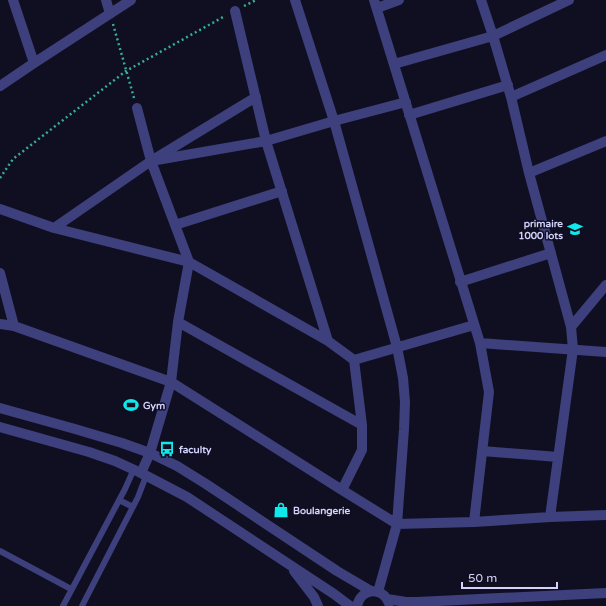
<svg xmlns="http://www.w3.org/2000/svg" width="606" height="606" font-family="'Varela Round',sans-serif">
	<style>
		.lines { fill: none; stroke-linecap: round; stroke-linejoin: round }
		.path { stroke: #36ac9a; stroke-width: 2.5; stroke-dasharray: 2 3; stroke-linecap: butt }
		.service { stroke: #3d407d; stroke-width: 6 }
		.minor { stroke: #3d407d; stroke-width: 10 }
		.tertiary { stroke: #3d407d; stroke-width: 10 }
		.labels { text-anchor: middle; stroke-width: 3; stroke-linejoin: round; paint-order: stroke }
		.poi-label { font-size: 10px; font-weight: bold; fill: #d3d2fc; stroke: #100f21; text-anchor: start }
	</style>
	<rect width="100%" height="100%" fill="#100f21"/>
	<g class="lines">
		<path class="path" d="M244 6 256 0
			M113 24 134 98
			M0 178 13 159 126 71 225 16"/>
		<path class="service" d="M119 500 133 507
			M0 551 71 589
			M63 606 125 489 134 469
			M82 606 138 497 146 476"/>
		<path class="minor" d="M13 0 34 63
			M106 0 110 14
			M295 0 334 121 397 347 403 378 405 402 404 429 397 524 378 592
			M374 0 480 343 489 392 474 522
			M481 0 493 36 511 97 529 173 571 327 573 349 550 517
			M377 8 399 0
			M235 11 266 141 328 341
			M394 64 493 36 569 0
			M0 86 34 63 131 0
			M511 97 606 55
			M137 108 151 161 189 262 178 322 171 382 150 453 141 473
			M409 115 508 85
			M151 161 266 141 334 121 406 102
			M529 173 606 141
			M0 209 54 228 189 262 328 341 354 360 362 425V450L342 490
			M175 225 282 191
			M54 228 151 161 256 97
			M0 273 14 326
			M460 282 551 253
			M178 322 362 425
			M0 324 14 326 171 382 342 490 397 524 474 522 550 517 606 515
			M571 327 606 285
			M480 343 606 352
			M354 360 474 325
			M482 451 558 457"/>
		<path class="tertiary" d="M0 408 75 429 122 443 150 453 177 466 206 484 337 571 371 591
			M0 427 89 452 115 461 141 473 187 497 334 594 350 606
			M294 571 314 597 318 606
			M387 599 406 602H417L606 593
			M357 606C361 588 382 586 389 603"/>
	</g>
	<defs>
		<g id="school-bare" transform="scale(1.2)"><path d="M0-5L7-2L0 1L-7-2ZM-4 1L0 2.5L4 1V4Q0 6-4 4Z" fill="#0fe9eb" stroke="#100f21" stroke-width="2.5" paint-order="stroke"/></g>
		<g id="stadium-bare" transform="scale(1.2)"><path d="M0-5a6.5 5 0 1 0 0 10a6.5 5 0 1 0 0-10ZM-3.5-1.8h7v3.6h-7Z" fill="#0fe9eb" stroke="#100f21" stroke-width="2.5" paint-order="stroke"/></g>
		<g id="bus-bare" transform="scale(1.2)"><path d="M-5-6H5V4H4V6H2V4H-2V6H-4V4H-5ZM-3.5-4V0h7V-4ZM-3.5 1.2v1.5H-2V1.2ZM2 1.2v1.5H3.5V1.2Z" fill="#0fe9eb" stroke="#100f21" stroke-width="2.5" paint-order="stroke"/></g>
		<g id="shop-bare" transform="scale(1.2)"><path d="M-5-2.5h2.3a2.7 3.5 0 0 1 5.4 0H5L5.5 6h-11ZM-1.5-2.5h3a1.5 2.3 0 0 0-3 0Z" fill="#0fe9eb" stroke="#100f21" stroke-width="2.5" paint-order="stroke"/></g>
	</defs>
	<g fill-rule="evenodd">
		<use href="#school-bare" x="575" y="229"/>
		<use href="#stadium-bare" x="131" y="405"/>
		<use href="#bus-bare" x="167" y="449"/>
		<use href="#shop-bare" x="281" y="510"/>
	</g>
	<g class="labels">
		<g class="poi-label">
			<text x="563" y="227" text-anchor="end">primaire<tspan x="563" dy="12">1000 lots</tspan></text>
			<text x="143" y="409">Gym</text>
			<text x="179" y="453">faculty</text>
			<text x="293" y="514">Boulangerie</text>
		</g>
	</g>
	<path d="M462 582v6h95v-6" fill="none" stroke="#d3d2fc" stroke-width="2"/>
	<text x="468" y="582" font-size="12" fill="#d3d2fc" stroke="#100f21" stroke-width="3" paint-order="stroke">50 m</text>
</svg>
